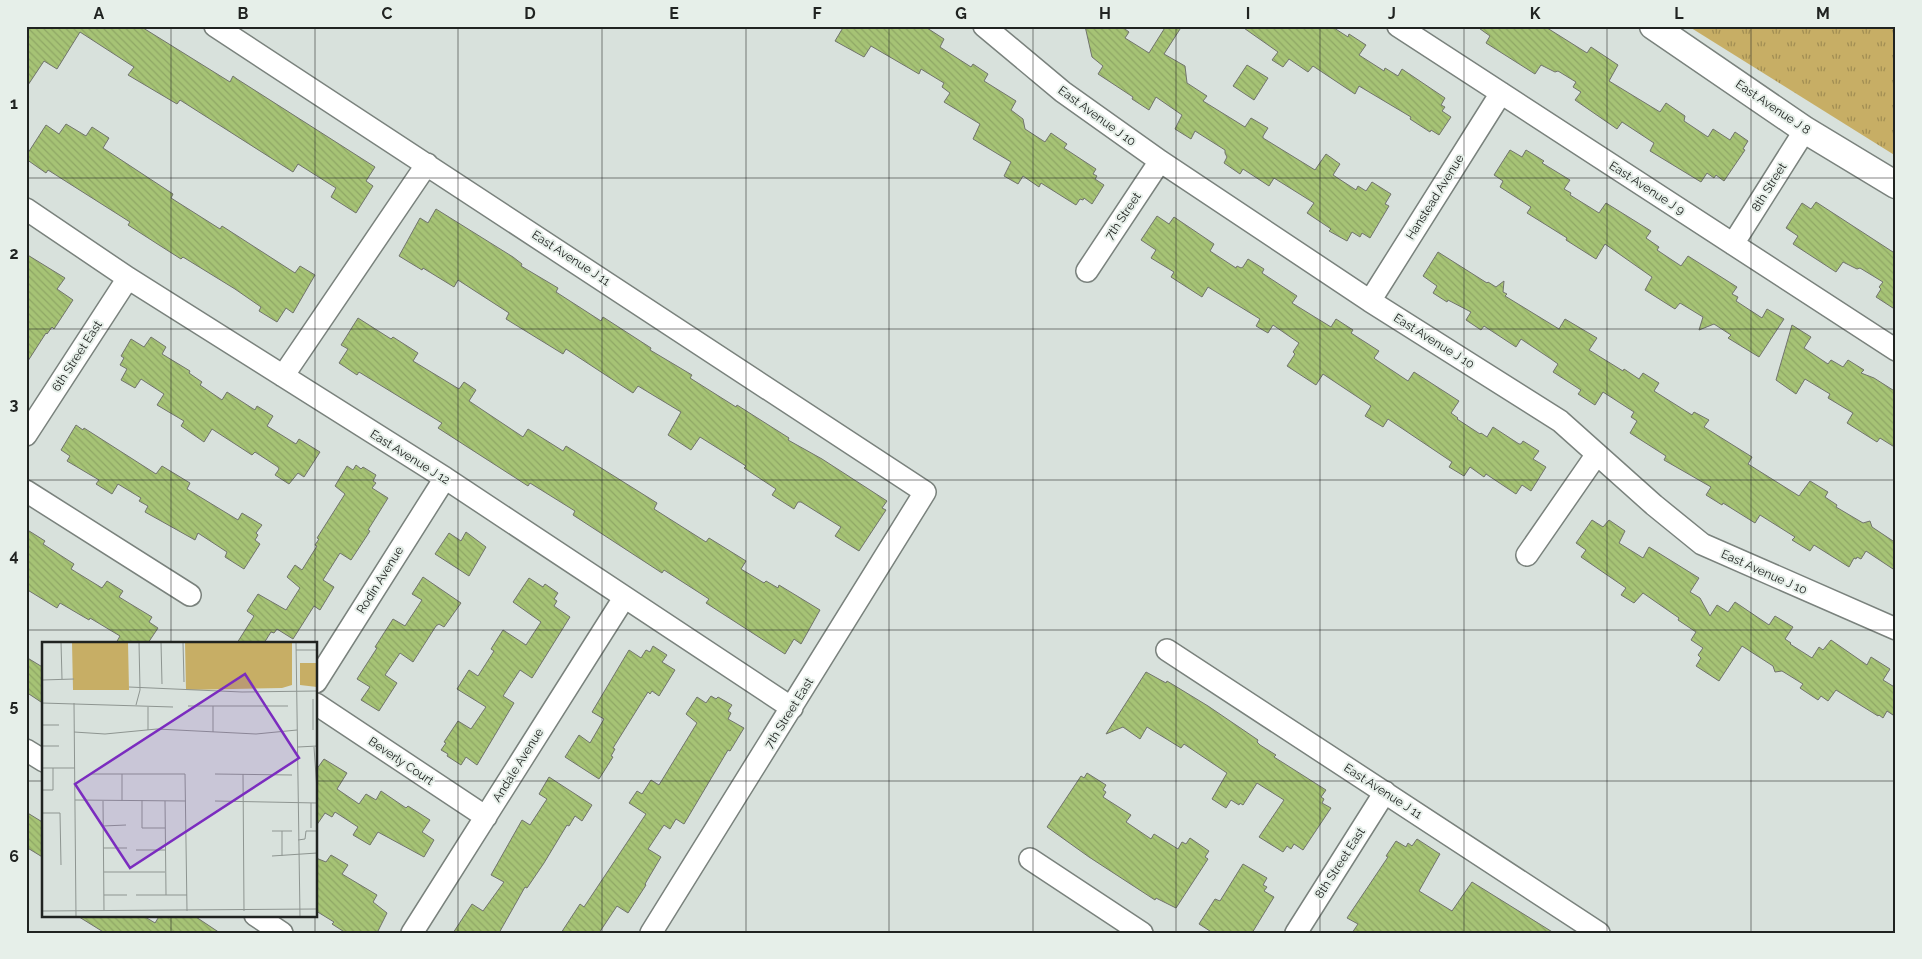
<svg xmlns="http://www.w3.org/2000/svg" width="1922" height="959" font-family="Raleway,sans-serif">
	<style>
		.grass { fill: url(#grass-tufts) }
		.building { fill: url(#building-back-hatch); stroke: #71746c }
		.lines { fill: none; stroke-linecap: round; stroke-linejoin: round }
		.minor-casing { stroke: #7a827d; stroke-width: 24 }
		.tertiary-casing { stroke: #7a827d; stroke-width: 29 }
		.minor { stroke: #fff; stroke-width: 21 }
		.tertiary { stroke: #fff; stroke-width: 26 }
		.grid { fill: none; stroke: #202321; stroke-width: 1; stroke-opacity: 0.55 }
		.labels { text-anchor: middle; stroke-width: 4; stroke-linejoin: round; paint-order: stroke }
		.street-label { font-size: 12px; fill: #202321; stroke: #e6efe9 }
		.inset-road { fill: none; stroke: #8e9591; stroke-width: 1 }
		.view { fill: #7b2cbf; fill-opacity: 0.15; stroke: #7b2cbf; stroke-width: 2.5 }
		.inset-edge { fill: none; stroke: #202321; stroke-width: 2.5 }
		.neatline { fill: none; stroke: #202321; stroke-width: 2 }
		.grid-label { font-size: 16px; text-anchor: middle; font-weight: bold; fill: #202321 }
	</style>
	<defs>
		<pattern id="grass-tufts" width="24" height="20" patternUnits="userSpaceOnUse" patternTransform="scale(1.25)"><rect width="24" height="20" fill="#c7ae65"/><path d="M3 7l-1-3M5 7V3M7 7l1-3M15 17l-1-3M17 17v-4M19 17l1-3" fill="none" stroke="#a18d53"/></pattern>
		<pattern id="building-back-hatch" width="6" height="6" patternUnits="userSpaceOnUse" patternTransform="scale(1.25)"><rect width="6" height="6" fill="#a6c375"/><path d="M-1 5l2 2M0 0l6 6M5-1l2 2" fill="none" stroke="#8fa765"/></pattern>
	</defs>
	<rect width="100%" height="100%" fill="#d8e1dc"/>
	<path class="grass" d="M1688 26H1896V156Z"/>
	<path class="building" d="M26 26H140L230 82 233 76 237 79 375 167 366 181 373 186 356 213 331 197 336 188 298 164 293 172 180 100 177 104 128 75 134 67 80 32 57 69 44 61 26 88Z
		M844 26H924L944 39 940 47 971 67 973 64 988 74 984 81 1016 101 1011 110 1023 119 1025 129 1045 142 1051 133 1067 144 1064 148 1096 169 1093 174 1097 176 1095 179 1104 185 1092 204 1084 198 1083 200 1080 199 1076 205 1041 183 1039 187 1023 176 1018 184 1004 176 1011 162 973 139 980 124 944 102 950 93 942 87 944 83 921 69 919 74 871 46 864 57 835 41Z
		M1085 26H1121L1129 32 1125 38 1149 53 1166 26H1182L1164 54 1185 66 1187 83 1207 96 1203 101 1245 127 1251 118 1268 128 1263 136V138L1315 170 1326 154 1340 164 1333 175 1356 190 1358 186 1366 191 1372 182 1391 194 1385 204 1389 206 1370 238 1362 233 1360 237 1352 232 1347 241 1329 231 1331 229 1307 213 1314 203 1274 178 1269 186 1243 169 1240 174 1224 163 1227 157 1225 153V150L1195 131 1191 139 1175 129 1182 115 1156 97 1149 110 1132 99 1133 97 1098 74 1103 66 1092 57Z
		M1241 26H1331L1348 37 1349 34 1366 45 1359 55 1384 71 1385 68 1398 76 1402 69 1445 98 1441 105 1445 107 1442 111 1451 117 1439 135 1431 130 1430 132 1410 119 1411 117 1359 86 1355 94 1313 66 1308 72 1289 59 1283 67 1272 60 1278 52Z
		M1476 26H1544L1587 53 1591 47 1618 65 1609 81 1660 112 1666 103 1685 116 1684 121 1708 137 1713 129 1730 140 1735 132 1748 141 1743 149 1745 150 1724 181 1716 175 1714 178 1707 173 1701 182 1650 151 1654 143 1622 122 1617 129 1575 100 1581 92 1573 87 1576 82 1558 71 1555 72 1541 65 1535 74 1486 43 1490 36Z
		M1247 65 1268 78 1254 100 1233 86Z
		M66 124 86 136 92 127 109 138 103 148 173 194 171 198 220 229 222 226 295 273 300 266 315 275 293 313 286 308 277 322 259 311 261 307 235 289 183 257 181 259 159 245 128 225 130 222 48 170 46 173 26 159V156L46 125 59 134Z
		M1510 150 1522 157 1526 150 1544 161 1542 163 1570 180 1564 189 1571 193 1570 195 1599 213 1606 203 1651 231 1646 238 1659 247 1657 250 1681 266 1688 256 1737 287 1732 294 1738 297 1736 301 1762 318 1767 309 1784 319 1759 357 1728 338 1731 335 1714 324 1699 330 1703 317 1680 303 1675 309 1645 290 1652 277 1605 244 1596 259 1566 240 1567 238 1527 213 1531 207 1500 187 1503 181 1494 175Z
		M1816 202 1896 254V310L1876 297 1881 289 1879 287 1883 282 1860 268 1857 269 1843 262 1836 272 1793 244 1798 236 1786 228 1802 203 1811 209Z
		M436 209 513 257 522 264 521 266 558 288 556 292 601 321 603 317 651 348 650 350 692 375 690 378 736 407 737 405 759 419 789 438 788 440 822 459 887 501 882 508 886 510 859 551 835 536 841 527 801 502H798L794 509 772 495 776 489 744 468 746 466 700 437 691 450 668 435 681 412 638 386 633 393 566 349 563 354 519 327 506 319 509 313 458 280 454 287 423 268 422 270 399 256 420 218 428 223Z
		M1157 216 1169 224 1174 217 1214 244 1210 251 1236 268 1237 266 1241 268 1243 267 1248 259 1264 269 1262 273 1297 296 1292 303 1331 327 1336 319 1353 330 1351 333 1379 351 1374 358 1375 359 1408 381 1414 372 1459 401 1451 413 1458 418 1457 419 1480 434 1481 433 1487 437 1493 427 1519 444H1521L1523 441 1539 451 1533 459 1546 467 1531 491 1522 485 1516 494 1486 474 1484 477 1470 467 1464 476 1449 467 1452 462 1388 419 1383 427 1365 416 1371 406 1323 374 1316 385 1287 366 1295 354 1293 352 1299 343 1273 325 1268 333 1256 326 1260 319 1208 287 1202 297 1171 277 1174 272 1151 258 1156 250 1141 240Z
		M1438 252 1487 283 1488 282 1496 287 1504 281 1503 292 1507 294 1505 296 1559 329 1565 319 1597 338 1589 350 1623 371 1624 369 1639 379 1643 373 1659 383 1654 391 1692 415 1694 412 1709 420 1704 427 1752 457 1748 464 1799 496 1810 481 1828 492 1825 497 1837 505 1836 507 1863 523 1870 521 1872 527 1896 543V571L1866 551 1861 559 1857 557 1856 559 1854 558 1849 567 1814 545 1810 551 1792 540 1795 537 1760 515 1755 523 1723 503 1722 505 1706 495 1711 487 1664 460 1666 456 1630 433 1637 421 1631 417 1634 412 1603 392 1595 405 1578 394 1581 390 1553 372 1558 364 1551 359 1521 339 1516 347 1484 326 1481 330 1466 320 1471 312 1448 300 1447 302 1433 293 1437 286 1423 276Z
		M26 254 65 278 57 289 73 300 54 329 52 327 47 334 46 333 26 364Z
		M358 318 391 339 393 337 418 353 413 361 459 389 464 382 476 390 469 401 523 437 528 429 563 451 566 446 657 503 654 509 706 542 709 538 746 561 741 569 764 583 766 581 778 588 779 585 820 610 801 644 794 639 785 654 706 603 709 599 664 570 662 573 573 515 575 511 530 483 528 486 438 428 442 423 359 372 357 375 339 363 348 349 341 345Z
		M1792 325 1811 337 1804 348 1828 364 1831 360 1843 367 1848 360 1864 370 1861 373 1874 378 1896 392V448L1880 438 1877 442 1847 423 1853 413 1828 398 1830 394 1805 379 1796 394 1776 380Z
		M151 337 166 347 162 354 190 371 189 373 202 382 200 385 222 400 227 392 255 410 257 406 273 416 267 426 296 444 299 439 320 452 304 477 298 473 289 484 275 475 279 469 278 467 255 452 252 455 212 429 204 442 181 426 184 421 157 405 164 394 141 379 135 388 121 380 127 369 120 365 124 358 121 356 131 339 144 347Z
		M76 425 83 430 84 428 156 474 162 466 190 483 187 489 238 520 242 513 262 525 256 533 258 535 255 540 260 544 244 569 225 557 227 552 198 533 195 540 145 512 148 506 139 501 141 498 118 484 112 494 96 484 99 480 67 461 70 456 61 450Z
		M356 465 361 469 363 467 376 475 373 481 376 483 372 488 388 498 368 530 370 531 351 560 340 553 323 580 334 587 320 610 314 606 293 639 277 629 274 633 271 632 264 643H237L254 616 247 611 258 594 286 610 300 588 287 577 295 565 302 570 317 546 315 545 319 539 317 538 345 494 335 486 347 466 353 470Z
		M1592 520 1603 527 1609 520 1625 531 1619 543 1643 558 1649 547 1699 578 1690 592 1700 598 1710 616 1717 605 1728 612 1735 602 1769 625 1775 616 1793 627 1785 639 1791 643 1790 644 1812 658 1819 647 1823 650 1831 640 1867 665 1871 657 1890 669 1883 680 1896 688V717L1887 711 1883 718 1879 715 1878 716 1836 690 1828 701 1821 696 1818 700 1800 688 1803 684 1782 671 1775 672 1773 666 1742 646 1719 681 1696 666 1701 658 1698 655 1703 648 1691 640 1696 632 1678 620 1679 618 1643 593 1634 603 1621 595 1626 588 1581 557 1586 550 1576 543Z
		M26 529 45 541 43 544 74 564 71 569 102 588 107 581 123 591 119 597 152 617 149 622 158 628 148 643H116L120 636 90 618 89 620 60 603 57 608 26 589Z
		M466 532 486 547 469 576 435 554 449 533 461 541Z
		M423 577 461 603 444 627 439 624 436 626 413 662 400 653 385 675 397 683 379 711 361 700 370 687 357 679 377 648 375 647 393 619 405 626 422 600 412 594Z
		M529 578 543 587 545 584 558 593 554 599 557 601 554 606 570 617 532 678 520 670 503 696 514 703 477 765 466 757 461 765 447 756 448 754 441 750 446 743 444 742 458 721 471 729 486 707 457 689 469 670 478 676 494 651 491 649 503 630 526 645 541 622 513 602Z
		M653 646 667 655 662 662 675 670 659 696 652 691 650 694 648 692 613 748 615 749 611 756 613 757 599 779 565 757 579 735 590 743 604 719 592 712 629 650 641 658 646 650 650 652Z
		M26 657 44 668V704L26 692Z
		M1146 672 1166 683 1167 681 1208 706 1258 740 1257 742 1260 745 1276 755 1274 757 1326 790 1321 797 1324 799 1322 803 1331 808 1303 850 1294 844 1291 849 1287 846 1283 852 1259 837 1284 800 1257 783 1243 805 1240 803 1239 805 1231 800 1226 808 1212 799 1227 773 1184 744 1181 748 1147 727 1140 739 1123 727 1106 734Z
		M711 696 716 699 718 697 732 705 728 711 731 713 728 719 744 728 730 751 728 750 684 824 676 819 670 829 664 825 648 849 661 857 645 884 646 885 628 913 617 906 599 933H561L580 904 584 907 646 814 629 803 637 791 642 794 651 780 659 785 697 723 686 714 697 697 706 703Z
		M324 759 347 773 337 789 359 804 366 794 376 800 381 791 406 808 408 806 430 820 422 832 434 840 424 857 378 832 370 845 353 835 358 827 335 812 332 817 325 813 316 826V770Z
		M1087 773 1106 785 1103 790 1106 792 1103 797 1131 815 1126 822 1151 839 1154 834 1178 849 1182 842 1186 844 1190 838 1209 851 1205 857 1208 859 1176 908 1156 898 1155 900 1089 857 1047 827 1081 776 1084 778Z
		M549 777 592 805 582 821 575 816 569 826 567 825 544 863 527 888 525 887 499 933H453L472 904 483 911 504 882 491 875 522 820 530 825 547 799 539 794Z
		M26 812 44 823V858L26 847Z
		M1417 839 1440 854 1419 891 1452 911 1472 882 1554 933H1352L1358 924 1347 918 1388 857 1386 856 1396 841 1406 847 1408 843 1412 846Z
		M331 855 348 865 342 874 377 895 373 902 387 913 377 933H346L332 924 334 922 316 911V858L326 862Z
		M1243 864 1267 878 1263 885 1267 887 1264 891 1274 897 1252 933H1213L1199 924 1215 899 1220 901Z
		M76 915H142L155 923 160 915H193L220 933H105Z"/>
	<g class="lines">
		<g class="minor-casing">
			<path id="minor" d="M215 26 925 492 651 933
				M984 26 1063 92 1160 161 1370 301 1560 421 1654 505 1702 544 1896 629
				M1398 26 1896 350
				M26 209 128 278 445 478 792 708
				M1733 244 1805 130
				M1087 271 1160 161
				M1370 301 1501 93
				M283 376 427 164
				M26 435 128 278
				M26 491 190 595
				M1527 555 1597 454
				M1167 650 1599 933
				M316 682 445 478
				M316 704 486 817
				M26 750 44 761
				M1030 859 1142 933
				M255 915 282 933
				M412 933 624 598
				M1296 933 1385 792"/>
		</g>
		<g class="tertiary-casing">
			<path id="tertiary" d="M1653 26 1805 130 1896 185"/>
		</g>
		<use href="#minor" class="minor"/>
		<use href="#tertiary" class="tertiary"/>
	</g>
	<path class="grid" d="M171 26V643M315 26V643M458 26V933M602 26V933M746 26V933M889 26V933M1033 26V933M1176 26V933M1320 26V933M1464 26V933M1607 26V933M1751 26V933M26 178H1896M26 329H1896M26 480H1896M26 630H1896M26 781H44M316 781H1896M171 915V933M315 915V933"/>
	<g class="labels">
		<g class="street-label">
			<text transform="translate(1773 107) rotate(34)" y="4">East Avenue J 8</text>
			<text transform="translate(1097 116) rotate(36)" y="4">East Avenue J 10</text>
			<text transform="translate(1769 187) rotate(-58)" y="4">8th Street</text>
			<text transform="translate(1647 188) rotate(33)" y="4">East Avenue J 9</text>
			<text transform="translate(1435 197) rotate(-58)" y="4">Hanstead Avenue</text>
			<text transform="translate(1123 216) rotate(-56)" y="4">7th Street</text>
			<text transform="translate(571 258) rotate(33)" y="4">East Avenue J 11</text>
			<text transform="translate(1434 341) rotate(32)" y="4">East Avenue J 10</text>
			<text transform="translate(77 356) rotate(-57)" y="4">6th Street East</text>
			<text transform="translate(410 457) rotate(32)" y="4">East Avenue J 12</text>
			<text transform="translate(1764 572) rotate(24)" y="4">East Avenue J 10</text>
			<text transform="translate(380 580) rotate(-58)" y="4">Rodin Avenue</text>
			<text transform="translate(789 713) rotate(-58)" y="4">7th Street East</text>
			<text transform="translate(401 761) rotate(34)" y="4">Beverly Court</text>
			<text transform="translate(518 765) rotate(-58)" y="4">Andale Avenue</text>
			<text transform="translate(1383 791) rotate(33)" y="4">East Avenue J 11</text>
			<text transform="translate(1340 863) rotate(-57)" y="4">8th Street East</text>
		</g>
	</g>
	<g transform="translate(42 642)">
		<rect width="275" height="275" fill="#d8e1dc"/>
		<path d="M30 0H86L87 48H31ZM143 0H250V43L240 46 144 48ZM258 21H275V45L258 43Z" fill="#c7ae65"/>
		<path class="inset-road" d="M19 0 20 37M119 0 120 42M141 0 142 40M254 0 258 275M254 8H275M0 38 32 37M87 45 200 50 275 49M271 57V88M0 61 131 65M32 61 34 275M94 63 98 48 97 0M146 64H246M171 64V90M0 83H17M106 88V65M32 90 63 92 115 87 214 92 255 88M0 104H17M256 105 275 104M272 105 275 148M0 126H33M49 132H143L145 269M173 132 250 133M201 132 202 269M0 148H11V126M33 158 144 159M100 158V186H123M61 159 62 269M80 159V132M123 159 124 253M173 159 275 161M269 161V186M0 171H18L19 223M61 184 84 183M230 189H250M256 198 263 197 264 189H275M61 206H85M94 208H123M230 214 275 211M240 214V189M62 230H123M62 253H85M94 253H145M0 269 275 267"/>
		<path class="view" d="M203 32 257 116 88 226 33 142Z"/>
		<rect width="275" height="275" class="inset-edge"/>
	</g>
	<rect width="1922" height="959" fill="none" stroke="#e6efe9" stroke-width="55"/>
	<rect x="28" y="28" width="1866" height="904" class="neatline"/>
	<g class="grid-label">
		<text x="99" y="19">A</text>
		<text x="243" y="19">B</text>
		<text x="387" y="19">C</text>
		<text x="530" y="19">D</text>
		<text x="674" y="19">E</text>
		<text x="817" y="19">F</text>
		<text x="961" y="19">G</text>
		<text x="1105" y="19">H</text>
		<text x="1248" y="19">I</text>
		<text x="1392" y="19">J</text>
		<text x="1535" y="19">K</text>
		<text x="1679" y="19">L</text>
		<text x="1823" y="19">M</text>
		<text x="14" y="109">1</text>
		<text x="14" y="259">2</text>
		<text x="14" y="410">3</text>
		<text x="14" y="561">4</text>
		<text x="14" y="711">5</text>
		<text x="14" y="862">6</text>
	</g>
</svg>
